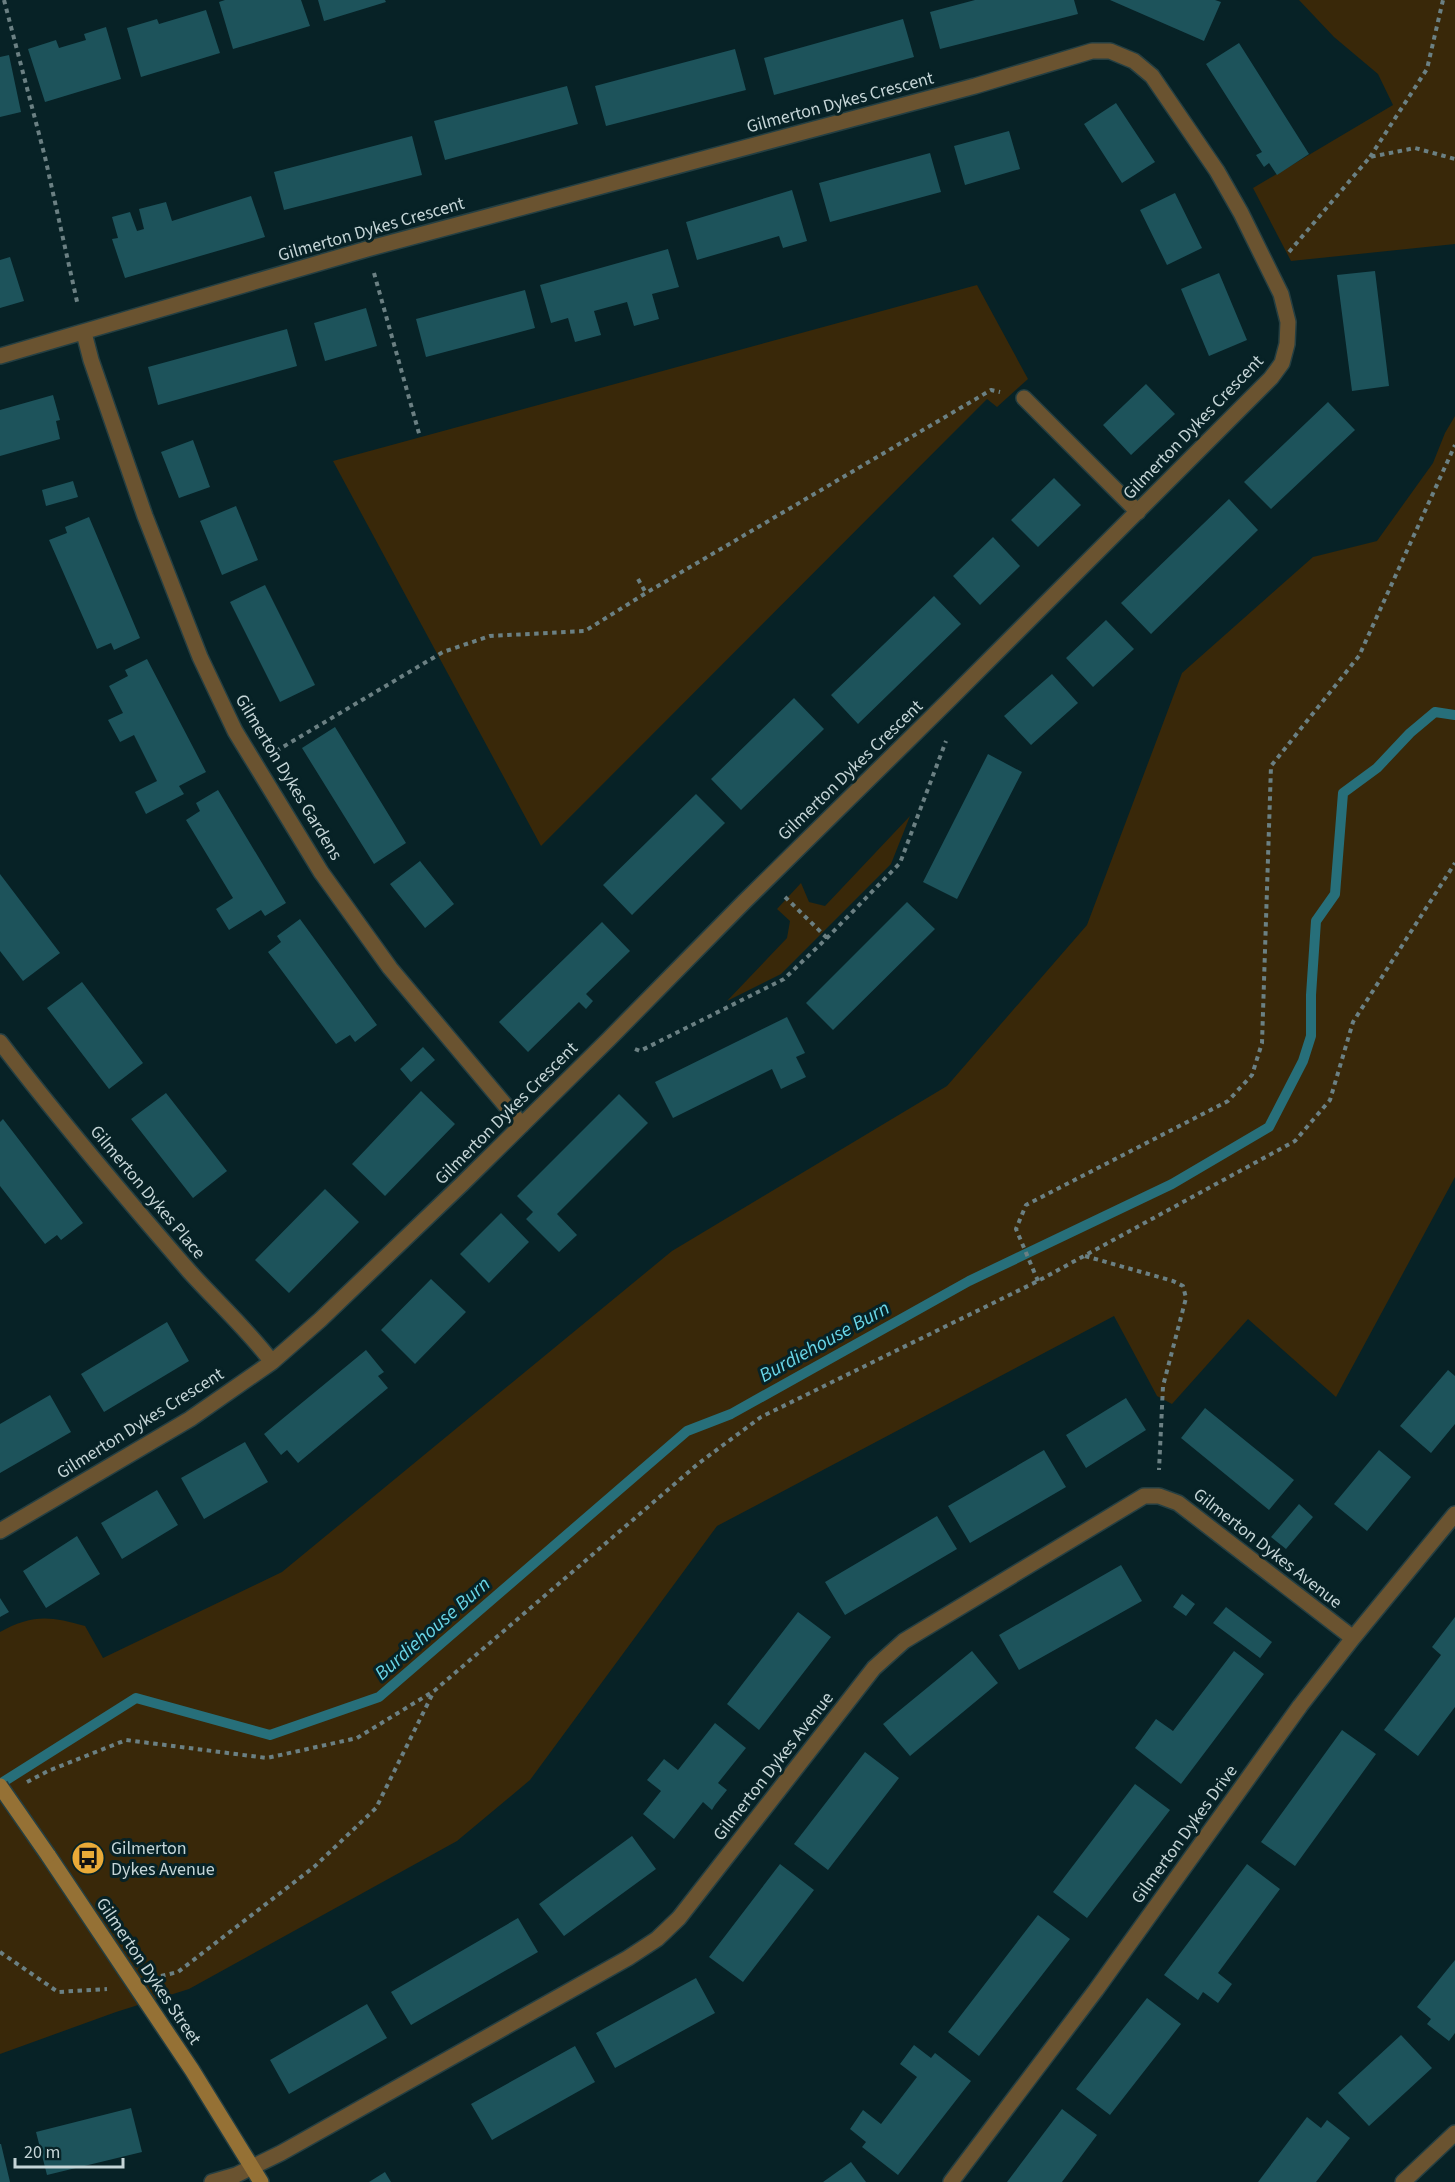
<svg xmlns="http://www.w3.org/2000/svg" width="1455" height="2182" font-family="'Source Sans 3',sans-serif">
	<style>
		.green { fill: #392809 }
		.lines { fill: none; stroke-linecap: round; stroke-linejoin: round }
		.stream { stroke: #276f7a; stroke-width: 10 }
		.building { fill: #1d535b }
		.service-casing { stroke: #253f42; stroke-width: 18 }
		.minor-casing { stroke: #253f42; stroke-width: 18 }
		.secondary-casing { stroke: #253f42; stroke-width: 18 }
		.path { stroke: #6b8083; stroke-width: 4; stroke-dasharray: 4.5 4.5; stroke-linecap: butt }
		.service { stroke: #6a5330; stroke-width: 15 }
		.minor { stroke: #6a5330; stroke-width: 15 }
		.secondary { stroke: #957135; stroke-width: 15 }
		.secondary-bridge-casing { stroke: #253f42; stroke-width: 18; stroke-linecap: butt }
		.secondary-bridge { stroke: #957135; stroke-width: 15 }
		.labels { text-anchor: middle; stroke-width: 6; stroke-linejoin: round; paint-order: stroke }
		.street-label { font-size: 18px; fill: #c5d5d7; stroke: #072226 }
		.poi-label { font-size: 18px; fill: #c5d5d7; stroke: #072226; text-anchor: start }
		.water-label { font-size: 20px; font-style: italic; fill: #69d6e7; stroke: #072226 }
	</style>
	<rect width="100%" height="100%" fill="#072226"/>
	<path class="green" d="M1299 0H1455V244L1291 261 1253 188 1393 105 1378 74 1334 37Z
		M977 285 1028 379 997 407 987 399 541 846 333 461Z
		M1455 416V1177L1336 1397 1248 1319 1172 1404 1157 1396 1114 1316 717 1526 530 1780 457 1841 189 1989 116 2012 0 2054V1632C32 1614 51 1616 85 1626L103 1658 282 1572 672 1251 947 1086 1087 925 1182 673 1313 557 1377 541 1433 463 1445 433Z
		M910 816 891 864 781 974 727 1001 787 938 790 921 777 909 801 883 809 902 825 906Z"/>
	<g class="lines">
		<path class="stream" d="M0 1784 136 1698 270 1735 379 1697 687 1431 731 1414 969 1281 1172 1184 1269 1127 1303 1061 1311 1036V995L1316 921 1335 894 1343 793 1377 768 1410 733 1435 712 1455 715"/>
	</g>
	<path class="building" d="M225 0H301L310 26 233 49 219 2Z
		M318 0H385L386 2 324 21Z
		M975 0H1074L1078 14 940 49 930 12Z
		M1110 0H1215L1221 2 1204 41Z
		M206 10 220 53 141 77 127 28 157 19 159 24Z
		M903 19 914 57 774 95 764 58Z
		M106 27 121 79 45 102 28 49 56 40 59 48 86 40 84 34Z
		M1239 43 1309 154 1277 175 1269 163 1264 167 1256 155 1262 152 1206 64Z
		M735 49 746 90 606 126 595 86Z
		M9 55 21 112 0 117V57Z
		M567 86 578 124 445 160 434 121Z
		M1116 103 1155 162 1122 183 1084 124Z
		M1009 131 1020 169 965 185 954 146Z
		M412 136 422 175 284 210 274 172Z
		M930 153 941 192 830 222 819 183Z
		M792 190 807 241 783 248 779 236 697 260 686 222Z
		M1175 193 1202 248 1167 265 1140 210Z
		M251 196 265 237 125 278 112 239 118 238 112 217 130 212 137 231 144 229 139 209 166 202 172 221Z
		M668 249 679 287 652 294 659 319 634 326 627 302 594 311 601 335 575 342 568 318 551 323 540 285Z
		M10 257 24 301 0 308V260Z
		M1375 271 1389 386 1352 391 1337 275Z
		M1219 273 1247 340 1209 356 1181 289Z
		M525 290 535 328 426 357 416 319Z
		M366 308 377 346 325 361 314 323Z
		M287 329 297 366 158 405 148 367Z
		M1146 384 1175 414 1131 455 1103 425Z
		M53 395 60 420 56 421 60 439 0 456V410Z
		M1328 402 1355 430 1271 509 1244 482Z
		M193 440 210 487 179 498 161 452Z
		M1054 478 1081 505 1038 547 1011 520Z
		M73 481 78 497 46 506 42 490Z
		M1229 499 1258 530 1151 634 1121 603Z
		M236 506 258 560 222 575 200 521Z
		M89 517 140 638 114 650 111 643 97 649 49 540 67 533 65 527Z
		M993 537 1020 566 980 605 953 576Z
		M265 585 315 685 280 702 230 602Z
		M934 596 961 624 858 724 831 695Z
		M1106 620 1134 649 1093 687 1066 658Z
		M147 659 206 772 179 786 184 794 146 814 135 792 157 781 134 735 120 742 108 720 123 713 109 686 128 676 125 670Z
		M1052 674 1078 703 1031 745 1004 716Z
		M794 698 824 729 741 810 711 779Z
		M335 727 406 843 374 864 302 748Z
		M988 754 1022 772 957 899 923 882Z
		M218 790 286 903 265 916 261 910 229 930 216 909 233 898 186 820 200 811 196 803Z
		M696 794 725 823 632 915 603 885Z
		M420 861 454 904 425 928 390 884Z
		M0 874 60 953 23 981 0 951Z
		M907 902 935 929 833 1030 806 1003Z
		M300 919 377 1025 355 1042 350 1035 336 1044 268 952 281 942 277 936Z
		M602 922 630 951 586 994 593 1001 586 1009 579 1002 528 1052 499 1022Z
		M82 982 143 1063 109 1089 47 1008Z
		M787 1017 805 1053 796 1057 806 1077 781 1089 772 1069 673 1118 655 1082Z
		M423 1047 435 1060 411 1082 400 1069Z
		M421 1091 455 1124 385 1196 352 1164Z
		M166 1093 227 1171 193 1198 131 1119Z
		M619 1094 648 1123 557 1214 577 1235 559 1252 526 1219 533 1212 517 1196Z
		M3 1119 83 1223 61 1240 57 1235 45 1244 0 1186V1122Z
		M325 1189 359 1222 289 1293 255 1260Z
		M501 1213 529 1242 489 1283 460 1254Z
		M431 1279 466 1312 415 1364 381 1330Z
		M167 1322 189 1361 104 1412 81 1374Z
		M366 1350 384 1372 378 1376 388 1388 298 1463 287 1450 281 1455 264 1434Z
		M1448 1370 1455 1376V1424L1431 1453 1400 1426Z
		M50 1395 71 1432 0 1473V1424Z
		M1126 1398 1146 1430 1086 1468 1066 1435Z
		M1205 1408 1294 1480 1269 1510 1181 1438Z
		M245 1442 268 1482 204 1519 181 1478Z
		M1044 1450 1066 1487 970 1543 948 1506Z
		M1379 1450 1411 1477 1367 1531 1334 1504Z
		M157 1490 178 1525 122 1559 101 1523Z
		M1299 1504 1313 1517 1286 1549 1271 1537Z
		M937 1516 957 1549 845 1615 825 1582Z
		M77 1536 100 1574 46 1608 23 1571Z
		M1121 1565 1142 1601 1019 1670 999 1635Z
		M1182 1594 1195 1604 1186 1616 1173 1607Z
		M0 1598 9 1612 0 1617Z
		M1226 1607 1272 1642 1260 1658 1213 1623Z
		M798 1612 831 1637 759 1730 727 1704Z
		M1455 1617V1707L1418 1756 1384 1730 1441 1655 1432 1647Z
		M972 1651 998 1683 910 1756 883 1724Z
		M1234 1651 1264 1674 1181 1784 1135 1748 1156 1719 1173 1731Z
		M715 1723 746 1748 718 1783 727 1790 715 1805 712 1810 703 1802 674 1839 643 1814 661 1791 647 1780 664 1759 678 1770Z
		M1342 1730 1376 1754 1295 1866 1261 1842Z
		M865 1752 899 1778 828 1870 794 1844Z
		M1135 1784 1170 1810 1087 1918 1053 1892Z
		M632 1836 656 1869 564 1936 539 1904Z
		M780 1864 814 1890 743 1982 709 1957Z
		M1247 1864 1280 1889 1218 1973 1232 1984 1218 2003 1203 1992 1198 2000 1164 1975Z
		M1038 1915 1070 1939 979 2056 948 2032Z
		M518 1918 538 1952 411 2025 391 1992Z
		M1455 1960V2033L1449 2041 1427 2024 1431 2019 1417 2007Z
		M696 1978 715 2013 615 2068 596 2033Z
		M1147 1998 1181 2024 1110 2115 1076 2089Z
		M367 2004 387 2038 289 2094 270 2060Z
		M1401 2035 1432 2068 1369 2126 1338 2093Z
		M914 2045 931 2058 935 2053 971 2081 898 2175 862 2147 866 2142 850 2129 863 2110 881 2124 917 2077 900 2064Z
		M575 2046 595 2082 492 2140 471 2104Z
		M131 2108 142 2152 47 2175 36 2132Z
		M1062 2109 1097 2135 1062 2182H1007Z
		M1307 2117 1321 2128 1327 2120 1350 2138 1316 2182H1258Z
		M0 2144H1L10 2182H0Z
		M851 2162 866 2182H823Z
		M385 2172 391 2182H369Z"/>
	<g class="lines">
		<g class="service-casing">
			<path id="service" d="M1024 398 1138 512"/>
		</g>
		<g class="minor-casing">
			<path id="minor" d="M84 333 91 360 145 516 200 657 235 731 321 872 390 968 522 1125
				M0 356 367 249 975 86 1092 51H1110L1134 61 1152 76 1217 171 1241 213 1281 294 1288 322 1287 344 1282 363 1271 378 950 699 744 902 608 1040 462 1184 320 1320 272 1362 190 1419 0 1531
				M0 1042C60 1121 124 1196 189 1271 217 1302 247 1329 272 1362
				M212 2182 236 2175 281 2153 628 1958 657 1939 679 1918 874 1668 904 1641 1144 1496H1159L1178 1503 1353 1638
				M951 2182 1096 1990 1300 1706 1353 1638 1455 1514
				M1403 2182 1455 2133"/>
		</g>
		<g class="secondary-casing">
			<path id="secondary" d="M48 1855 192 2070 261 2182"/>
		</g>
		<path class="path" d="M4 0 45 157 78 306
			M1370 157 1427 69 1443 0
			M1289 252 1370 157 1415 148 1455 159
			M374 273 420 437
			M638 579 646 593
			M276 751 443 652 490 636 585 631 646 593 991 390 1000 392
			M785 897 827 938
			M635 1049 640 1051 784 979 827 938 900 863 946 741
			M1085 1256 1173 1281 1183 1286 1186 1298 1163 1386 1159 1470
			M1038 1281 1016 1229 1026 1205 1228 1101 1252 1075 1262 1043 1271 766 1359 656 1455 445
			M27 1782 48 1771 126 1740 267 1758 357 1738 434 1691 699 1463 761 1417 1038 1281 1295 1141 1330 1100 1353 1022 1455 863
			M0 1952 58 1992 107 1989
			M161 1976 178 1972 314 1867 376 1808 433 1693"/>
		<use href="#service" class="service"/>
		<use href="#minor" class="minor"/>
		<use href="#secondary" class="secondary"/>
		<g class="secondary-bridge-casing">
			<path id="secondary-bridge" d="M0 1786 48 1855"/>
		</g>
		<use href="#secondary-bridge" class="secondary-bridge"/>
	</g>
	<defs>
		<g id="bus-disc" transform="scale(1.725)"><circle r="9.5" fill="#e9aa38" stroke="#072226"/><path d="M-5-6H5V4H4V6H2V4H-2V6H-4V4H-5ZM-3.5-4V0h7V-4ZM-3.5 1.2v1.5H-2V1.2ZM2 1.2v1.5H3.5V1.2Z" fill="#111"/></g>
	</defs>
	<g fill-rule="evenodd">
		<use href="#bus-disc" x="88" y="1858"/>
	</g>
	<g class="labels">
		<g class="street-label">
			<text transform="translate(840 102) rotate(-15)" y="6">Gilmerton Dykes Crescent</text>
			<text transform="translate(371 229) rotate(-16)" y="6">Gilmerton Dykes Crescent</text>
			<text transform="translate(1193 427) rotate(-46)" y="6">Gilmerton Dykes Crescent</text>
			<text transform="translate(850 770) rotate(-44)" y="6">Gilmerton Dykes Crescent</text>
			<text transform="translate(289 777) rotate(59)" y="6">Gilmerton Dykes Gardens</text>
			<text transform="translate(506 1113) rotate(-45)" y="6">Gilmerton Dykes Crescent</text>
			<text transform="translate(148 1192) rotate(50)" y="6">Gilmerton Dykes Place</text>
			<text transform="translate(140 1423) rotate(-32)" y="6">Gilmerton Dykes Crescent</text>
			<text transform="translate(1268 1548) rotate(38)" y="6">Gilmerton Dykes Avenue</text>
			<text transform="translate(773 1766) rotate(-52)" y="6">Gilmerton Dykes Avenue</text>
			<text transform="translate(1184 1834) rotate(-54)" y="6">Gilmerton Dykes Drive</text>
			<text transform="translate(149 1971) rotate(56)" y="6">Gilmerton Dykes Street</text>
		</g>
		<g class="poi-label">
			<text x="111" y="1854">Gilmerton<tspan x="111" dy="21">Dykes Avenue</tspan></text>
		</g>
		<g class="water-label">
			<text transform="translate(824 1341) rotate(-29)" y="7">Burdiehouse Burn</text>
			<text transform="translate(432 1628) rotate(-41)" y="7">Burdiehouse Burn</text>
		</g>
	</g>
	<path d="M15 2158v9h108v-9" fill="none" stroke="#c5d5d7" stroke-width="3"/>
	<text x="24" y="2158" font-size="18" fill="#c5d5d7" stroke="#072226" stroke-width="4.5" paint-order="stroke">20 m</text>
</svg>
